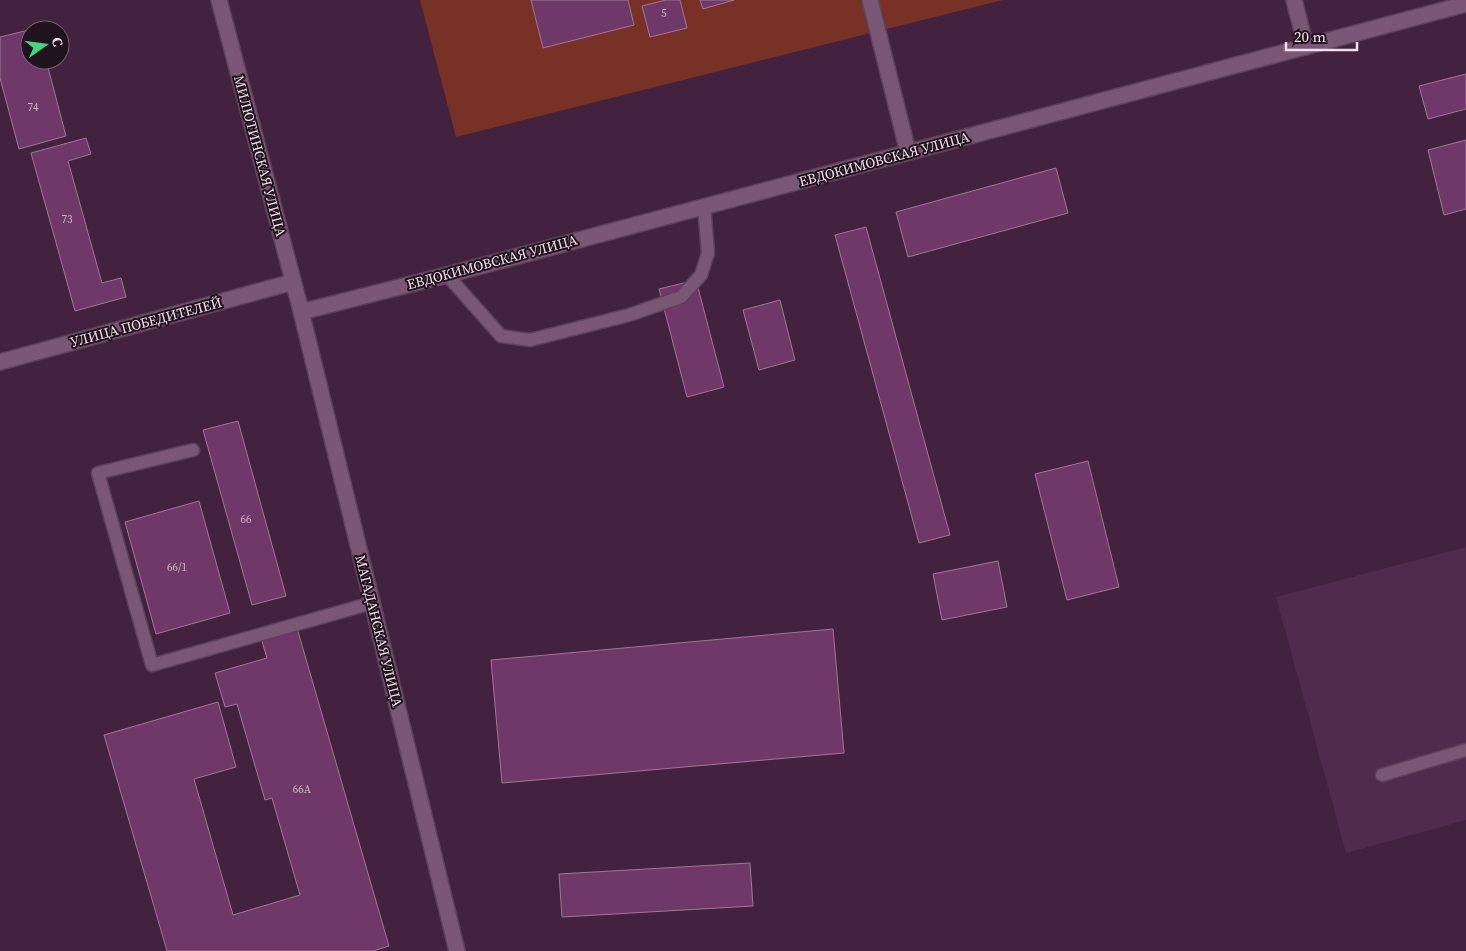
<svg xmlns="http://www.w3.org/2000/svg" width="1466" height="951" font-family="'Source Serif 4',serif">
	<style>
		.built { fill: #502c4c }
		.green { fill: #783125 }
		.building { fill: #703869; stroke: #9e7897 }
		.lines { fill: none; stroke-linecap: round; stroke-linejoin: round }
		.lane-casing { stroke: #5d4159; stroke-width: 15 }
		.street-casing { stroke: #5d4159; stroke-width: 18 }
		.secondary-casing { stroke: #5d4159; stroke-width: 18 }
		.lane { stroke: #7b5776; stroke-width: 12 }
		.street { stroke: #7b5776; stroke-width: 15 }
		.secondary { stroke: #7b5776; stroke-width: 15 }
		.labels { text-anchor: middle; stroke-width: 4; stroke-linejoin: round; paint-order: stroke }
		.number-label { font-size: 11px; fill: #d2b4ce }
		.street-label { font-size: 14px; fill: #f3deef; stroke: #20121e }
	</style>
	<rect width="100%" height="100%" fill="#42223e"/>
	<path class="built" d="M1466 547V820L1346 853 1276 597Z"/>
	<path class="green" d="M420 0H1003L456 137Z"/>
	<path class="building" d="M531 0H628L634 25 543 48Z
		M666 0H680L687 28 650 37 642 6Z
		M700 0H734L703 9Z
		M37 28 38 30H30V60H46L66 136 19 149 0 78V37Z
		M1466 74V109L1428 119 1419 86Z
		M86 138 91 154 68 161 102 283 121 278 126 297 75 311 31 153Z
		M1466 140V209L1444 215 1428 150Z
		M1056 168 1068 213 908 257 896 212Z
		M866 227 950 535 919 543 835 235Z
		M696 280 724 387 687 397 659 289Z
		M780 300 795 360 759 370 743 310Z
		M238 421 286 596 252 605 203 430Z
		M1088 461 1119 587 1067 600 1035 474Z
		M199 501 230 613 156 634 125 522Z
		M998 561 1007 607 942 620 933 574Z
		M297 628 389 946 373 951H167L104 735 218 702 236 767 194 779 233 915 300 895 272 798 265 800 237 704 225 707 215 673 267 658 261 638Z
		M833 629 844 753 502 783 491 660Z
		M750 863 753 906 562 917 559 874Z"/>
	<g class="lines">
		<g class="lane-casing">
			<path id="lane" d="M447 275 501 336 530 340 629 315 681 297 701 275 708 253 704 206
				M193 450 98 473 152 665 372 603
				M1382 775 1466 750"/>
		</g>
		<g class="street-casing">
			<path id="street" d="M870 0 908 152
				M1294 0 1306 47
				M0 362 293 282"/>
		</g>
		<g class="secondary-casing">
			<path id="secondary" d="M219 0 300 307 457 951
				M301 312 447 275 1466 4"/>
		</g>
		<use href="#lane" class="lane"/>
		<use href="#street" class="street"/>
		<use href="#secondary" class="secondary"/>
	</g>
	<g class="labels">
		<g class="number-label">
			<text x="664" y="17">5</text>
			<text x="33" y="111">74</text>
			<text x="67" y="223">73</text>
			<text x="246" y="523">66</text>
			<text x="177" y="571">66/1</text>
			<text x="302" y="793">66А</text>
		</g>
		<g class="street-label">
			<text transform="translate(260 156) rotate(75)" y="5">МИЛЮТИНСКАЯ УЛИЦА</text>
			<text transform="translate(884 159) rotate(-15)" y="5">ЕВДОКИМОВСКАЯ УЛИЦА</text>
			<text transform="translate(492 262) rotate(-15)" y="5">ЕВДОКИМОВСКАЯ УЛИЦА</text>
			<text transform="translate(146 322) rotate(-15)" y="5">УЛИЦА ПОБЕДИТЕЛЕЙ</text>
			<text transform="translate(379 631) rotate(76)" y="5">МАГАДАНСКАЯ УЛИЦА</text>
		</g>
	</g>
	<g transform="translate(45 45) rotate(76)"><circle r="24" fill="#20121e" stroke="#746472"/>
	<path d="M0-4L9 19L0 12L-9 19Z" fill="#42d77b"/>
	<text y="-8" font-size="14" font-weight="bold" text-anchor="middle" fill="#f3deef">С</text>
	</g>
	<path d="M1286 42v8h71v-8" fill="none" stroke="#f3deef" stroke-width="2.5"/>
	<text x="1294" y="42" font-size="15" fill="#f3deef" stroke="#20121e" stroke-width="4" paint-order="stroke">20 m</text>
</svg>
